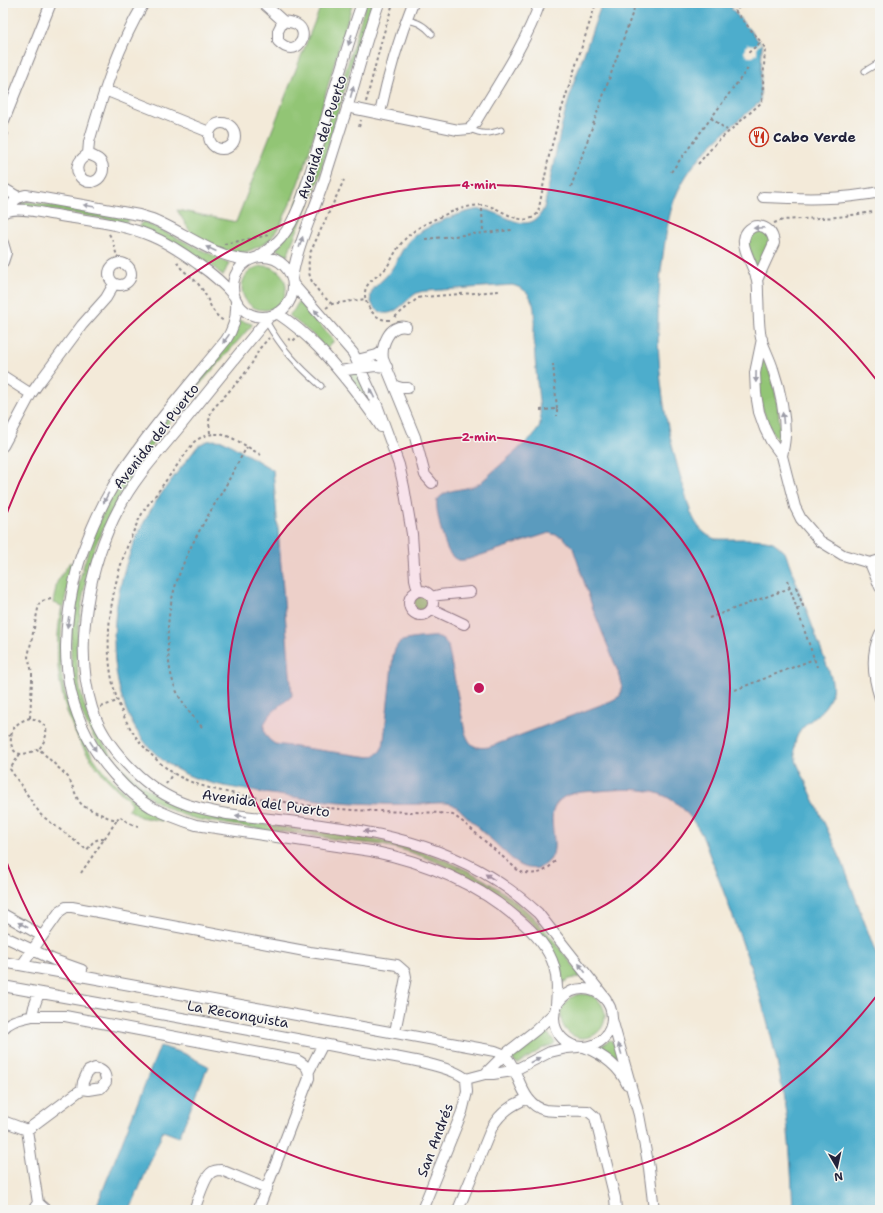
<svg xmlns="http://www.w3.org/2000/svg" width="883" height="1213" font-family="'Shantell Sans',sans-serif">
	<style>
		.green { fill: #92c575; stroke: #5a7458 }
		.water { fill: #4dadcc; stroke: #386884 }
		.pier { fill: #f3ead9 }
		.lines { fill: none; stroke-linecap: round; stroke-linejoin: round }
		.lane-casing { stroke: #8a868a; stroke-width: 7 }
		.street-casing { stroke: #8a868a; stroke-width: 12 }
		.path { stroke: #8a868a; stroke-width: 2; stroke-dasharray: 3 3; stroke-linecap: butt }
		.lane { stroke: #fff; stroke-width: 5 }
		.street { stroke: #fff; stroke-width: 10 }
		.oneway { fill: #9c9ca7 }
		.ring { fill: none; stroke: #c2185b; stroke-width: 2 }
		.labels { text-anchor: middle; stroke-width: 3; stroke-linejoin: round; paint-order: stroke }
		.street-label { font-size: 14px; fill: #22223b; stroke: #f6f6f2 }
		.poi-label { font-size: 14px; font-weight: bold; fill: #22223b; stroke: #f6f6f2; text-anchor: start }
		.centre { fill: #c2185b; stroke: #f6f6f2; stroke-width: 2 }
		.ring-label { font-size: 12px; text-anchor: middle; font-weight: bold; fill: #c2185b; stroke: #f6f6f2; stroke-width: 3; stroke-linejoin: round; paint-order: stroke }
	</style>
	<rect width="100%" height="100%" fill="#f6f6f2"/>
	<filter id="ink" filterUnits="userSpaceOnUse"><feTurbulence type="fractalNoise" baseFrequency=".025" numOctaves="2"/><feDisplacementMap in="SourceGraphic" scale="8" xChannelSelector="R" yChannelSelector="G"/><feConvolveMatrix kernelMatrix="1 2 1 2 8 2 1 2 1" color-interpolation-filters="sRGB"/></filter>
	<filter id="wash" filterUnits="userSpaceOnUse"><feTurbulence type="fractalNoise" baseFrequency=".012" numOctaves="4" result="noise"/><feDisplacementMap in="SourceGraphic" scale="16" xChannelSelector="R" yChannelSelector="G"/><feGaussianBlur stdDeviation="0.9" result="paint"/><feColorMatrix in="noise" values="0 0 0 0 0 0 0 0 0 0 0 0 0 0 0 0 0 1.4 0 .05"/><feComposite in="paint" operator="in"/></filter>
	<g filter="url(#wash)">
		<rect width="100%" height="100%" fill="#f3ead9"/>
		<path class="green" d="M322 3H353L341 40 307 159 293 197 281 224 270 240 260 246 246 252 228 253 193 236 177 210 236 222Z
			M366 3H372L355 52 318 181 291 245 288 255 287 256 276 249 281 244 340 89Z
			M22 202H31L123 218H127L128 220 127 222H123L21 205 20 204Z
			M144 222 229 263 223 276 208 262 140 227 141 223Z
			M764 229 771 240 760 266H755L746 242 750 232Z
			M242 288a22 22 0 1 1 44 0a22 22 0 1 1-44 0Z
			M299 301 334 341 326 349 312 334 290 316V314L294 310Z
			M239 320 252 324V325C200 384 141 447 108 519 104 528 98 538 95 547 87 572 82 597 79 623 74 658 77 697 94 728 114 764 142 791 180 807 215 821 254 823 291 828 323 832 357 835 388 842 441 854 494 879 533 917 550 934 564 955 579 973L580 977 570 979 562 983C555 968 549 948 541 935 531 919 510 905 495 895 463 873 425 854 387 846 373 843 359 843 346 841 315 836 284 832 254 828 235 825 216 823 197 819 158 810 117 777 97 743 86 725 78 706 74 686 63 629 83 546 112 496 127 469 147 445 165 420 190 387 214 353 239 320Z
			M762 359C776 374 779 418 781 438L777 440C764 419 750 382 762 359Z
			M347 373H358L375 411Z
			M70 562 73 566C70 581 64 598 63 613 61 631 60 650 61 668 65 716 91 766 129 796 139 804 152 810 163 817V818L162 821 140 817 128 809 132 803C120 792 108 781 98 769 61 723 50 662 62 606L53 603 57 582Z
			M414 603a7 7 0 1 1 14 0a7 7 0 1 1-14 0Z
			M561 1016a22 22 0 1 1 44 0a22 22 0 1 1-44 0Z
			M543 1028 555 1042 553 1045 543 1048 520 1063H516L513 1060 510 1053Z
			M610 1040 612 1041 620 1056 623 1069 600 1050 599 1047Z"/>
		<path class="water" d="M602 3H737L731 8 762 45 760 102C726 131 692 156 675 198 668 216 666 236 663 255 652 333 659 409 683 485 689 506 692 530 715 539 729 540 761 537 773 542 778 545 781 549 785 552L830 674C832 680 833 686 832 692 825 723 784 722 797 763L843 864 878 959 880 967V1210H793C791 1166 789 1121 780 1077 764 993 732 914 702 835 675 787 647 787 598 791 585 792 570 791 560 800 541 816 565 848 547 863 537 872 524 869 514 861L458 808 452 804C444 802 434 803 426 804 411 804 396 805 381 804 337 803 294 798 252 791 236 788 220 786 204 781 95 749 99 606 143 524 157 496 178 472 197 447 205 440 213 439 224 441L273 470 292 696C277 709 248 726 275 744L370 757C379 754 383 750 384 740L393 656C394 651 396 646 400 642 405 639 433 636 439 637 443 638 446 642 448 646L465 732C470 746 475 749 489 747L611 701 620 696 622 684 620 677 593 609 573 548 563 537 549 533 469 559C461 561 456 561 451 555 444 548 435 509 437 500 449 486 465 492 480 483L533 436 539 428 541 419C538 392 535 366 534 339 533 327 537 310 531 299 528 291 520 287 512 285L426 291C423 291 419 292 417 293 406 299 395 318 381 312 377 310 374 308 372 304 366 290 381 283 388 274 396 265 400 252 407 243 417 229 458 213 475 210 500 205 527 243 544 208L562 124 574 82Z
			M160 1046 185 1054 208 1066 179 1137 163 1131 130 1210H95Z"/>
		<path class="pier" d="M759 42 761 44 757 47V53L753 57H748L744 53 745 48 748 44 756 45Z"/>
	</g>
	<g filter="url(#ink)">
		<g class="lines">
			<g class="lane-casing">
				<path id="lane" d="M407 20C418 22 424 25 432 34
					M865 71 880 62
					M469 129C482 134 487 135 501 130
					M266 321C282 349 297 365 321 386"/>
			</g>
			<g class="street-casing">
				<path id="street" d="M263 3 283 21
					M283 21C287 22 292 22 296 24 312 32 297 61 278 41V31Z
					M105 90 209 132
					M347 107 458 130 469 129 475 123C498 84 525 45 540 3
					M380 113C388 75 399 38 413 3
					M3 123 51 3
					M209 136a13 13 0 1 1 26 0a13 13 0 1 1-26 0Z
					M88 154 89 142C103 94 118 46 144 3
					M88 154C93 156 99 158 101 162 106 170 101 180 92 182 83 183 75 174 78 165 79 160 84 157 88 154Z
					M3 188 18 197
					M763 197C804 199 839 200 880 192
					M9 210C13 201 16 197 26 195L139 215C145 217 151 218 157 221 187 234 214 257 248 260
					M5 212C17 206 42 213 56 215 87 221 121 223 151 236 168 243 183 253 198 264 211 273 224 284 234 296
					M3 243 6 253 3 262
					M233 287a30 30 0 1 1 60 0a30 30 0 1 1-60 0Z
					M258 257C266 251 275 245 281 238 299 216 306 186 314 160 330 107 344 54 362 3
					M109 274a11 11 0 1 1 22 0a11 11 0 1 1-22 0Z
					M292 279C297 245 313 214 324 181 332 156 340 131 348 105 358 71 367 37 379 3
					M757 280 774 243C772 221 746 221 744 240 742 248 755 270 757 280 758 285 758 290 758 295 759 309 758 324 761 338 764 348 770 359 773 369 780 390 785 413 785 435 785 442 783 450 782 456
					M293 284 353 353 377 405 399 465 404 487 412 534 415 579 418 591
					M236 302C237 316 234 328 226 340 195 378 162 415 134 455 126 466 118 477 112 488 100 508 91 529 83 551 76 569 72 590 69 610 62 654 66 695 87 736 99 760 127 793 151 807 165 814 180 820 196 825L371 851C425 862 475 882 517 918 533 931 548 946 554 966 558 979 557 992 556 1005
					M277 313C310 335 328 357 352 387 362 400 372 413 381 427
					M270 316C240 352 211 388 182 424 160 451 135 477 119 508 89 564 73 646 92 708 104 746 142 786 178 801 194 808 210 811 227 814 341 828 449 830 538 913L606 999
					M406 327C389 323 381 346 383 359L415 437 425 475 432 483
					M762 339 755 373 756 394 759 412 765 429 771 441 782 456 795 507 801 519 820 541 843 555 870 563 880 560
					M357 360 377 355 382 352
					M339 371 375 366 387 367
					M3 376 31 394
					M395 386 402 388H408
					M3 446 31 394 38 384 82 325 106 298 114 284
					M870 563 880 587
					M409 603a12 12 0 1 1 24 0a12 12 0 1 1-24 0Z
					M431 597 439 595 470 592
					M432 609 464 624
					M880 634C870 655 873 677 880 698
					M3 914 42 936
					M3 936 54 960 82 970
					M3 962 495 1051C498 1052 501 1053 504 1055 519 1067 520 1105 545 1110 558 1112 575 1110 588 1111L595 1117 597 1125 615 1198 616 1210
					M22 965 60 911 66 907H72L310 952 397 965 405 972 406 977 395 1032
					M3 986C123 1008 244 1028 364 1052 387 1056 450 1064 466 1079
					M554 1018a29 29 0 1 1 58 0a29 29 0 1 1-58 0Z
					M32 1016H65L297 1060C306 1065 309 1068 309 1078L258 1210
					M612 1019 639 1115 649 1168 654 1210
					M3 1029C10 1020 21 1019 32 1016L34 1007 39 993
					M584 1047C601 1054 619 1066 627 1084
					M309 1071 323 1044
					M485 1074 504 1055 536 1030 554 1013
					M466 1079 485 1074H493L513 1071 550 1052 567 1048 578 1047
					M3 1121 27 1130
					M38 1203 46 1210
					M33 1210 38 1203 27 1130 82 1089 89 1090 101 1088 106 1082C106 1073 103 1070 95 1068L88 1071 83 1082 82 1089
					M194 1210C198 1201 204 1177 212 1172 215 1170 218 1170 221 1170L267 1189
					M422 1210 462 1112 467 1092 466 1079
					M458 1210 492 1127C501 1112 512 1105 528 1098"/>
			</g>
			<path class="path" d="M744 3 735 11 761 42 747 54
				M366 102 382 39 393 3
				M711 118 727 130
				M359 127 361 120
				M3 147 9 131
				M698 164 716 143 762 102 765 48 761 42
				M671 172 749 67
				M571 187 636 3
				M482 209 483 233
				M774 223 783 220 838 217 880 211
				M109 234 112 239 119 263
				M425 239 512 230
				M224 244 269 235
				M177 262C181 271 192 276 199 285 210 298 209 312 224 321
				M332 304C314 288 305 279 310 253L344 180
				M326 308 332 304 365 299
				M395 317 418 298 422 297 500 291
				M390 320C386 320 382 320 378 317 369 312 361 296 367 286 372 278 381 274 387 267 391 261 394 254 398 248 407 234 419 227 433 220 448 213 466 205 483 205 501 206 522 231 538 213L549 156 561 111 596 3
				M288 339 293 341 296 338
				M557 409V416
				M540 410 557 409 553 364
				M210 433 209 421 211 411 243 376 252 363 260 348 269 338
				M261 455C238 442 219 423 194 442 183 458 171 473 160 489 155 496 149 503 144 510 106 579 88 685 145 748 155 759 167 770 180 777 206 790 236 794 265 799 286 802 308 806 329 808 365 812 403 811 439 813L453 815 463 822 520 872C537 875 544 874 555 861
				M787 580 817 667
				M51 599 42 601 39 604 28 657 32 672V680L30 718 38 720 46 727C47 736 45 741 39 749L69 778 78 800 83 806 109 818 117 820 119 816 129 823 138 826
				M797 609 803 606 796 587 798 586
				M709 618 790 588
				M735 690 814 659
				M101 707 117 701
				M30 718C24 720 18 722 14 728 9 736 9 753 21 754 27 754 34 751 39 749
				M202 727C194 718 186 709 180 698 171 682 168 663 168 645 165 584 195 537 225 487 232 474 239 460 247 447
				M3 738 11 735
				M20 754 10 769 41 815 87 850C92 843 94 839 103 839L104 840
				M166 784 173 773
				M81 873 117 820"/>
			<use href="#lane" class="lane"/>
			<use href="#street" class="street"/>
		</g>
		<defs><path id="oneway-solid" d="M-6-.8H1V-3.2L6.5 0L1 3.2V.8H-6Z"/></defs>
		<g class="oneway">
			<use href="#oneway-solid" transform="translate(350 40) rotate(108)"/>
			<use href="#oneway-solid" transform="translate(352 92) rotate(-74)"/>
			<use href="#oneway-solid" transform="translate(89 206) rotate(-170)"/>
			<use href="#oneway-solid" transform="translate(759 228) rotate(178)"/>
			<use href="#oneway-solid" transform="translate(301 242) rotate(-72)"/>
			<use href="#oneway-solid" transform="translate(211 249) rotate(-155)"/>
			<use href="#oneway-solid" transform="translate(318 314) rotate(-131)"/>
			<use href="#oneway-solid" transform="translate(226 339) rotate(125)"/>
			<use href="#oneway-solid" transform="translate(756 377) rotate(91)"/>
			<use href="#oneway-solid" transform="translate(372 393) rotate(-115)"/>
			<use href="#oneway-solid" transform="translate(783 418) rotate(-95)"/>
			<use href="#oneway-solid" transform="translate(106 498) rotate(117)"/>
			<use href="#oneway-solid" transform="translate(68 622) rotate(98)"/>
			<use href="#oneway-solid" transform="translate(93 746) rotate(57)"/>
			<use href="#oneway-solid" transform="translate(241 816) rotate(-173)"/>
			<use href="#oneway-solid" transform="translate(369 832) rotate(-171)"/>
			<use href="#oneway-solid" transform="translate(490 877) rotate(-147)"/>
			<use href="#oneway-solid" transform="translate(23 925) rotate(-152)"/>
			<use href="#oneway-solid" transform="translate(582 968) rotate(-127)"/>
			<use href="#oneway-solid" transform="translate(620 1049) rotate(-107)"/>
			<use href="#oneway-solid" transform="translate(535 1060) rotate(-28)"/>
		</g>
	</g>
	<circle cx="479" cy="688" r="251" fill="#c2185b" fill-opacity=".12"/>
	<g class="ring">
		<circle cx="479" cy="688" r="251"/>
		<path d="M878 994A503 503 0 0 1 3 852M3 524A503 503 0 0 1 878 382"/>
	</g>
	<defs>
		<g id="restaurant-ring" transform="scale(1)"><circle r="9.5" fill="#f6f6f2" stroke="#c8321e" stroke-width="1.5"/><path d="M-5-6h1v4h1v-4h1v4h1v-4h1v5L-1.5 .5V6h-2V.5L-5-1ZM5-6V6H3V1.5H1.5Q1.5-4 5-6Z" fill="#c8321e"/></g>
	</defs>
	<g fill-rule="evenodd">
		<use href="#restaurant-ring" x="759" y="137"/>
	</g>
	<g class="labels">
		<g class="street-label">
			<text transform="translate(322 137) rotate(-72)" y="5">Avenida del Puerto</text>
			<text transform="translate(156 436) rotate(-52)" y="5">Avenida del Puerto</text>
			<text transform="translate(266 803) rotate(8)" y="5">Avenida del Puerto</text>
			<text transform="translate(238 1014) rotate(10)" y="5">La Reconquista</text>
			<text transform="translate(435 1140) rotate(-69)" y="5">San Andrés</text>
		</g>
		<g class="poi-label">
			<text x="773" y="142">Cabo Verde</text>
		</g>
	</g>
	<circle cx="479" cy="688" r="6" class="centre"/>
	<g class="ring-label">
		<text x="479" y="189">4 min</text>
		<text x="479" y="441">2 min</text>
	</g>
	<rect width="883" height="1213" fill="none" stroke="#f6f6f2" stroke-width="16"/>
	<g transform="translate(837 1167) rotate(171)" stroke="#f6f6f2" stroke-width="3" paint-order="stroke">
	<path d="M0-3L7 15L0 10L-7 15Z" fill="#22223b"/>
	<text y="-6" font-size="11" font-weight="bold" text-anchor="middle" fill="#22223b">N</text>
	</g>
</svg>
